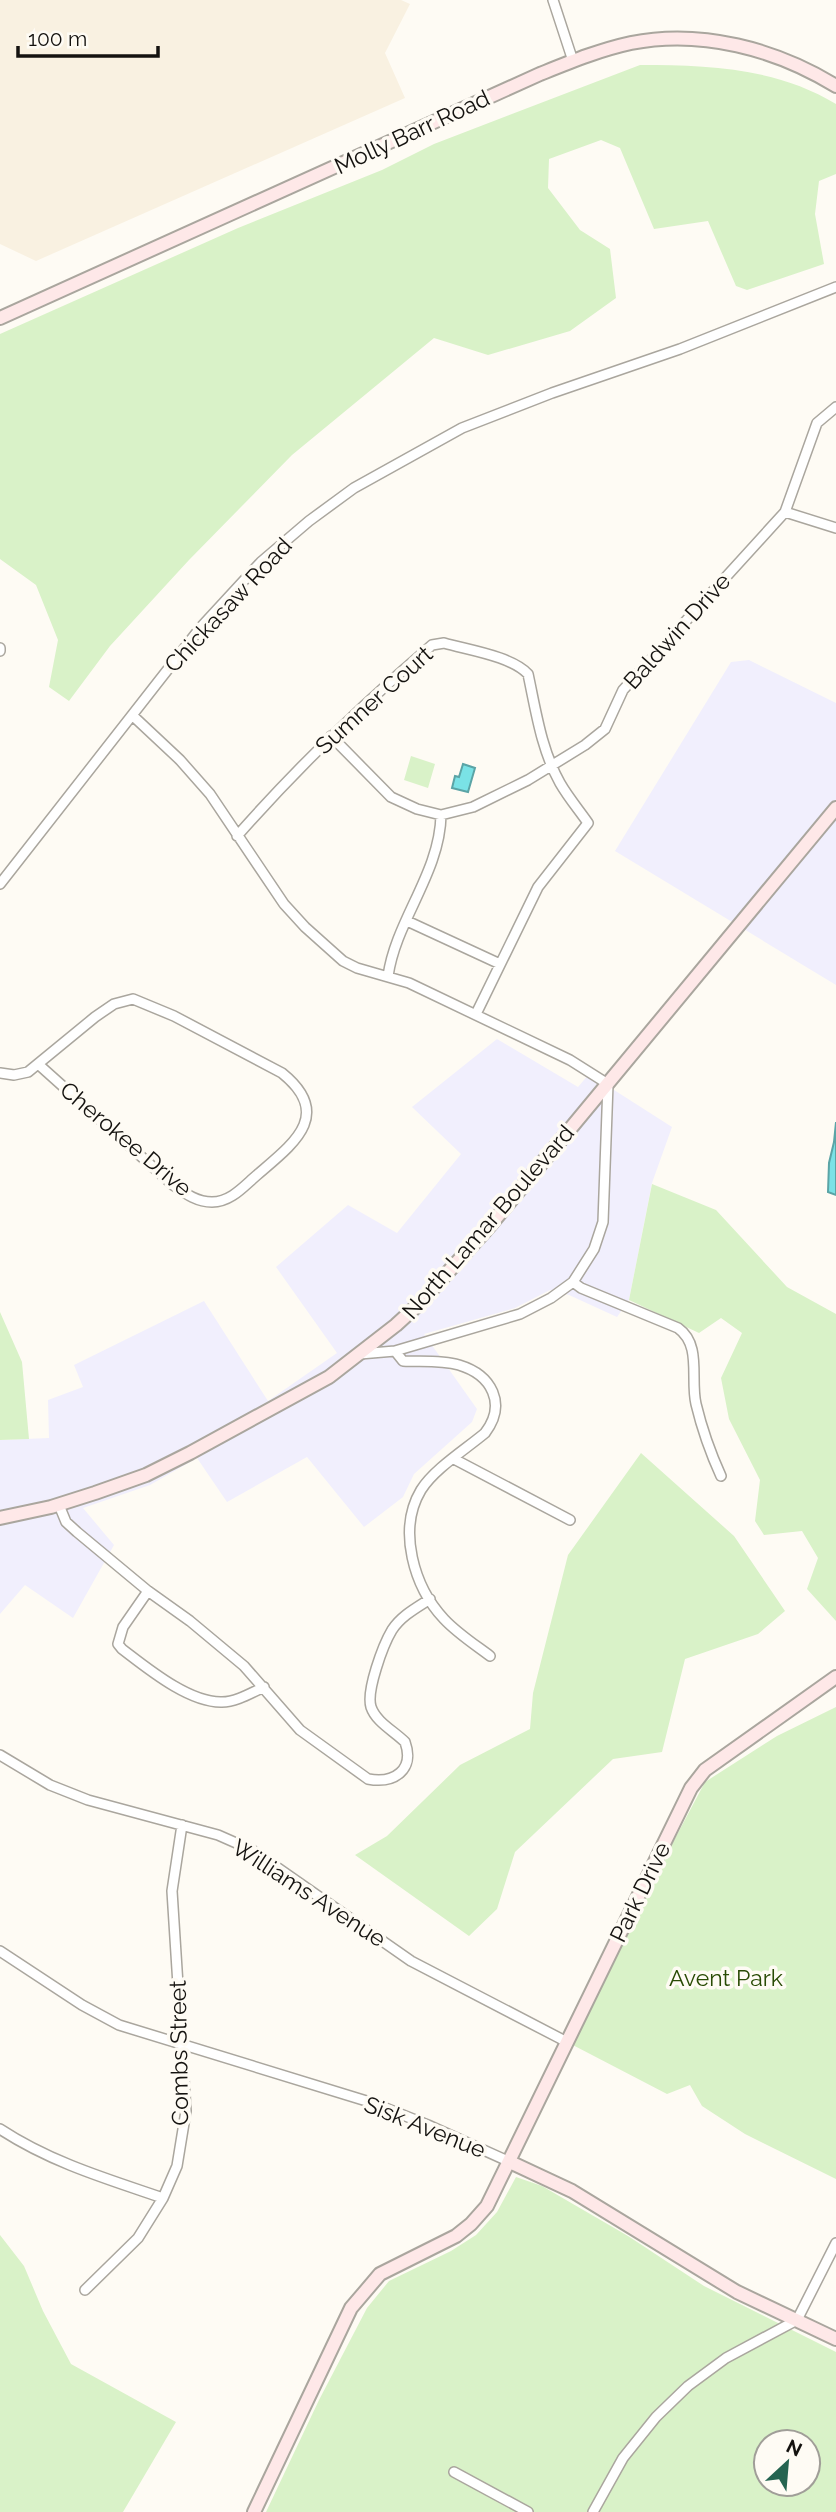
<svg xmlns="http://www.w3.org/2000/svg" width="836" height="2512" font-family="Raleway,sans-serif">
	<style>
		.commercial { fill: #f1effd }
		.built { fill: #f9f1e1 }
		.green { fill: #d9f2c8; fill-rule: evenodd }
		.water { fill: #7ae2e6; stroke: #5ba4a6; stroke-width: 2 }
		.lines { fill: none; stroke-linecap: round; stroke-linejoin: round }
		.street-casing { stroke: #aaa69e; stroke-width: 12 }
		.secondary-casing { stroke: #aaa69e; stroke-width: 16 }
		.street { stroke: #fff; stroke-width: 9 }
		.secondary { stroke: #fee8e8; stroke-width: 12 }
		.labels { text-anchor: middle; stroke-width: 7; stroke-linejoin: round; paint-order: stroke }
		.street-label { font-size: 23px; fill: #14120f; stroke: #fefbf4 }
		.park-label { font-size: 23px; fill: #294b05; stroke: #fefbf4 }
	</style>
	<rect width="100%" height="100%" fill="#fefbf4"/>
	<path class="commercial" d="M749 660 836 703V985L615 851 731 662Z
		M497 1039 578 1087 589 1074 672 1127 652 1183 629 1300 617 1317 569 1295 550 1290 515 1308 424 1334 477 1409 472 1422 414 1474 403 1497 364 1527 307 1457 227 1502 197 1458 150 1485 83 1508 114 1545 73 1618 25 1585 0 1614V1440L49 1438 48 1400 83 1387 74 1365 204 1301 268 1401 337 1353 276 1267 348 1205 397 1233 461 1154 412 1107Z"/>
	<path class="built" d="M0 0H401L410 4 385 53 405 98 36 261 0 244Z"/>
	<path class="green" d="M640 65C708 65 777 68 836 104V174L819 181 815 214 824 264 747 290 736 286 708 221 654 229 620 148 601 140 549 159 548 188 580 230 610 249 616 298 570 331 488 355 434 338 292 455 189 560 110 646 69 701 49 687 58 640 36 585 0 559V334L238 228 382 170 434 144Z
		M411 756 435 764 428 788 404 780Z
		M652 1184 716 1210 787 1287 836 1314V1621L807 1589 818 1558 802 1531 764 1535 755 1521 760 1480 729 1419 721 1378 742 1333 721 1318 699 1333 629 1300Z
		M0 1312 22 1362 29 1439 0 1440Z
		M641 1453 734 1536 785 1611 758 1634 685 1659 662 1752 613 1759 515 1852 497 1909 469 1936 355 1855 387 1836 460 1765 530 1729 533 1693 568 1555Z
		M836 1707V2179L745 2134 702 2106 690 2085 667 2094 567 2042 705 1782 777 1736Z
		M516 2177 542 2186 628 2236 704 2286 836 2352V2512H266L319 2400 367 2308 389 2281 451 2251 476 2235 497 2212ZM766 2442H808V2484H766Z
		M0 2235 24 2266 43 2311 71 2364 176 2422 123 2512H0Z"/>
	<path class="water" d="M463 764 475 768 468 792 452 788 455 776 459 777Z
		M836 1122V1195L828 1192 829 1163 834 1142Z"/>
	<g class="lines">
		<g class="street-casing">
			<path id="street" d="M553 0 573 61
				M785 512 836 528
				M0 648V651
				M132 715 180 760 210 794 284 904 305 927 343 961 357 968 409 983 570 1060 608 1084 603 1222 594 1249 573 1282 551 1298 520 1314 395 1351 360 1354
				M331 736 391 797 417 809 441 815 473 807 528 780 585 745 605 729 623 690 785 512 817 423 836 407
				M237 836C297 768 362 705 432 645L444 643C468 650 511 656 528 674 536 711 541 749 560 783 568 797 579 810 588 823L538 887 476 1014
				M0 884 201 627 261 562 309 521 354 488 462 428 552 393 680 349 836 287
				M407 921 500 964
				M388 976C396 920 440 873 441 815
				M0 1073 14 1075 28 1072 95 1017 114 1004 133 999 174 1016 282 1073C334 1115 293 1144 257 1175 244 1186 231 1202 212 1202 197 1202 186 1194 173 1185L38 1064
				M573 1282 581 1288 678 1328C702 1345 690 1379 696 1404 702 1429 710 1452 721 1476
				M395 1351 403 1361C421 1362 441 1360 459 1365 492 1375 507 1404 485 1433 466 1449 434 1469 421 1490 397 1530 414 1587 444 1619 457 1633 474 1644 490 1656
				M454 1459 570 1520
				M59 1505 66 1522 77 1532 148 1591 190 1621 244 1666 300 1730 368 1779C394 1784 415 1770 405 1742 394 1731 376 1722 371 1707 366 1691 383 1645 392 1630 401 1616 416 1608 430 1599
				M148 1591 123 1627 118 1644 122 1649C147 1668 189 1703 222 1702 236 1702 251 1693 264 1687
				M0 1755 50 1785 88 1800 218 1835 252 1850 411 1961 567 2042
				M0 1951 82 2005 119 2025 373 2103 428 2125 510 2162
				M0 2129C50 2162 107 2179 163 2198
				M85 2290 138 2238 163 2198 177 2166 186 2111 172 1891 182 1825
				M454 2472 528 2512
				M593 2512 623 2458 656 2417 688 2386 726 2358 797 2320 836 2243"/>
		</g>
		<g class="secondary-casing">
			<path id="secondary" d="M0 318 540 74C570 62 599 50 631 43 701 29 776 49 836 86
				M0 1518 51 1507 95 1493 146 1475 190 1453 329 1377 396 1325 420 1303 488 1228 836 808
				M510 2162 572 2191 737 2292 836 2339
				M254 2512 351 2308 380 2274 456 2236 471 2224 487 2206 691 1788 705 1770 836 1677"/>
		</g>
		<use href="#street" class="street"/>
		<use href="#secondary" class="secondary"/>
	</g>
	<g class="labels">
		<g class="street-label">
			<text transform="translate(412 132) rotate(-25)" y="8">Molly Barr Road</text>
			<text transform="translate(228 605) rotate(-47)" y="8">Chickasaw Road</text>
			<text transform="translate(677 631) rotate(-48)" y="8">Baldwin Drive</text>
			<text transform="translate(374 700) rotate(-42)" y="8">Sumner Court</text>
			<text transform="translate(126 1139) rotate(40)" y="8">Cherokee Drive</text>
			<text transform="translate(488 1222) rotate(-49)" y="8">North Lamar Boulevard</text>
			<text transform="translate(640 1892) rotate(-64)" y="8">Park Drive</text>
			<text transform="translate(309 1893) rotate(33)" y="8">Williams Avenue</text>
			<text transform="translate(179 2053) rotate(-91)" y="8">Combs Street</text>
			<text transform="translate(425 2127) rotate(22)" y="8">Sisk Avenue</text>
		</g>
		<g class="park-label">
			<text x="726" y="1986">Avent Park</text>
		</g>
	</g>
	<g transform="translate(787 2463) rotate(26)"><circle r="33" fill="#fefbf4" stroke="#a09e98" stroke-width="2"/>
	<path d="M0-5L12 26L0 18L-12 26Z" fill="#256450"/>
	<text y="-10" font-size="19" font-weight="bold" text-anchor="middle" fill="#14120f">N</text>
	</g>
	<path d="M18 46v10h140v-10" fill="none" stroke="#14120f" stroke-width="3.5"/>
	<text x="28" y="46" font-size="21" fill="#14120f" stroke="#fefbf4" stroke-width="5" paint-order="stroke">100 m</text>
</svg>
